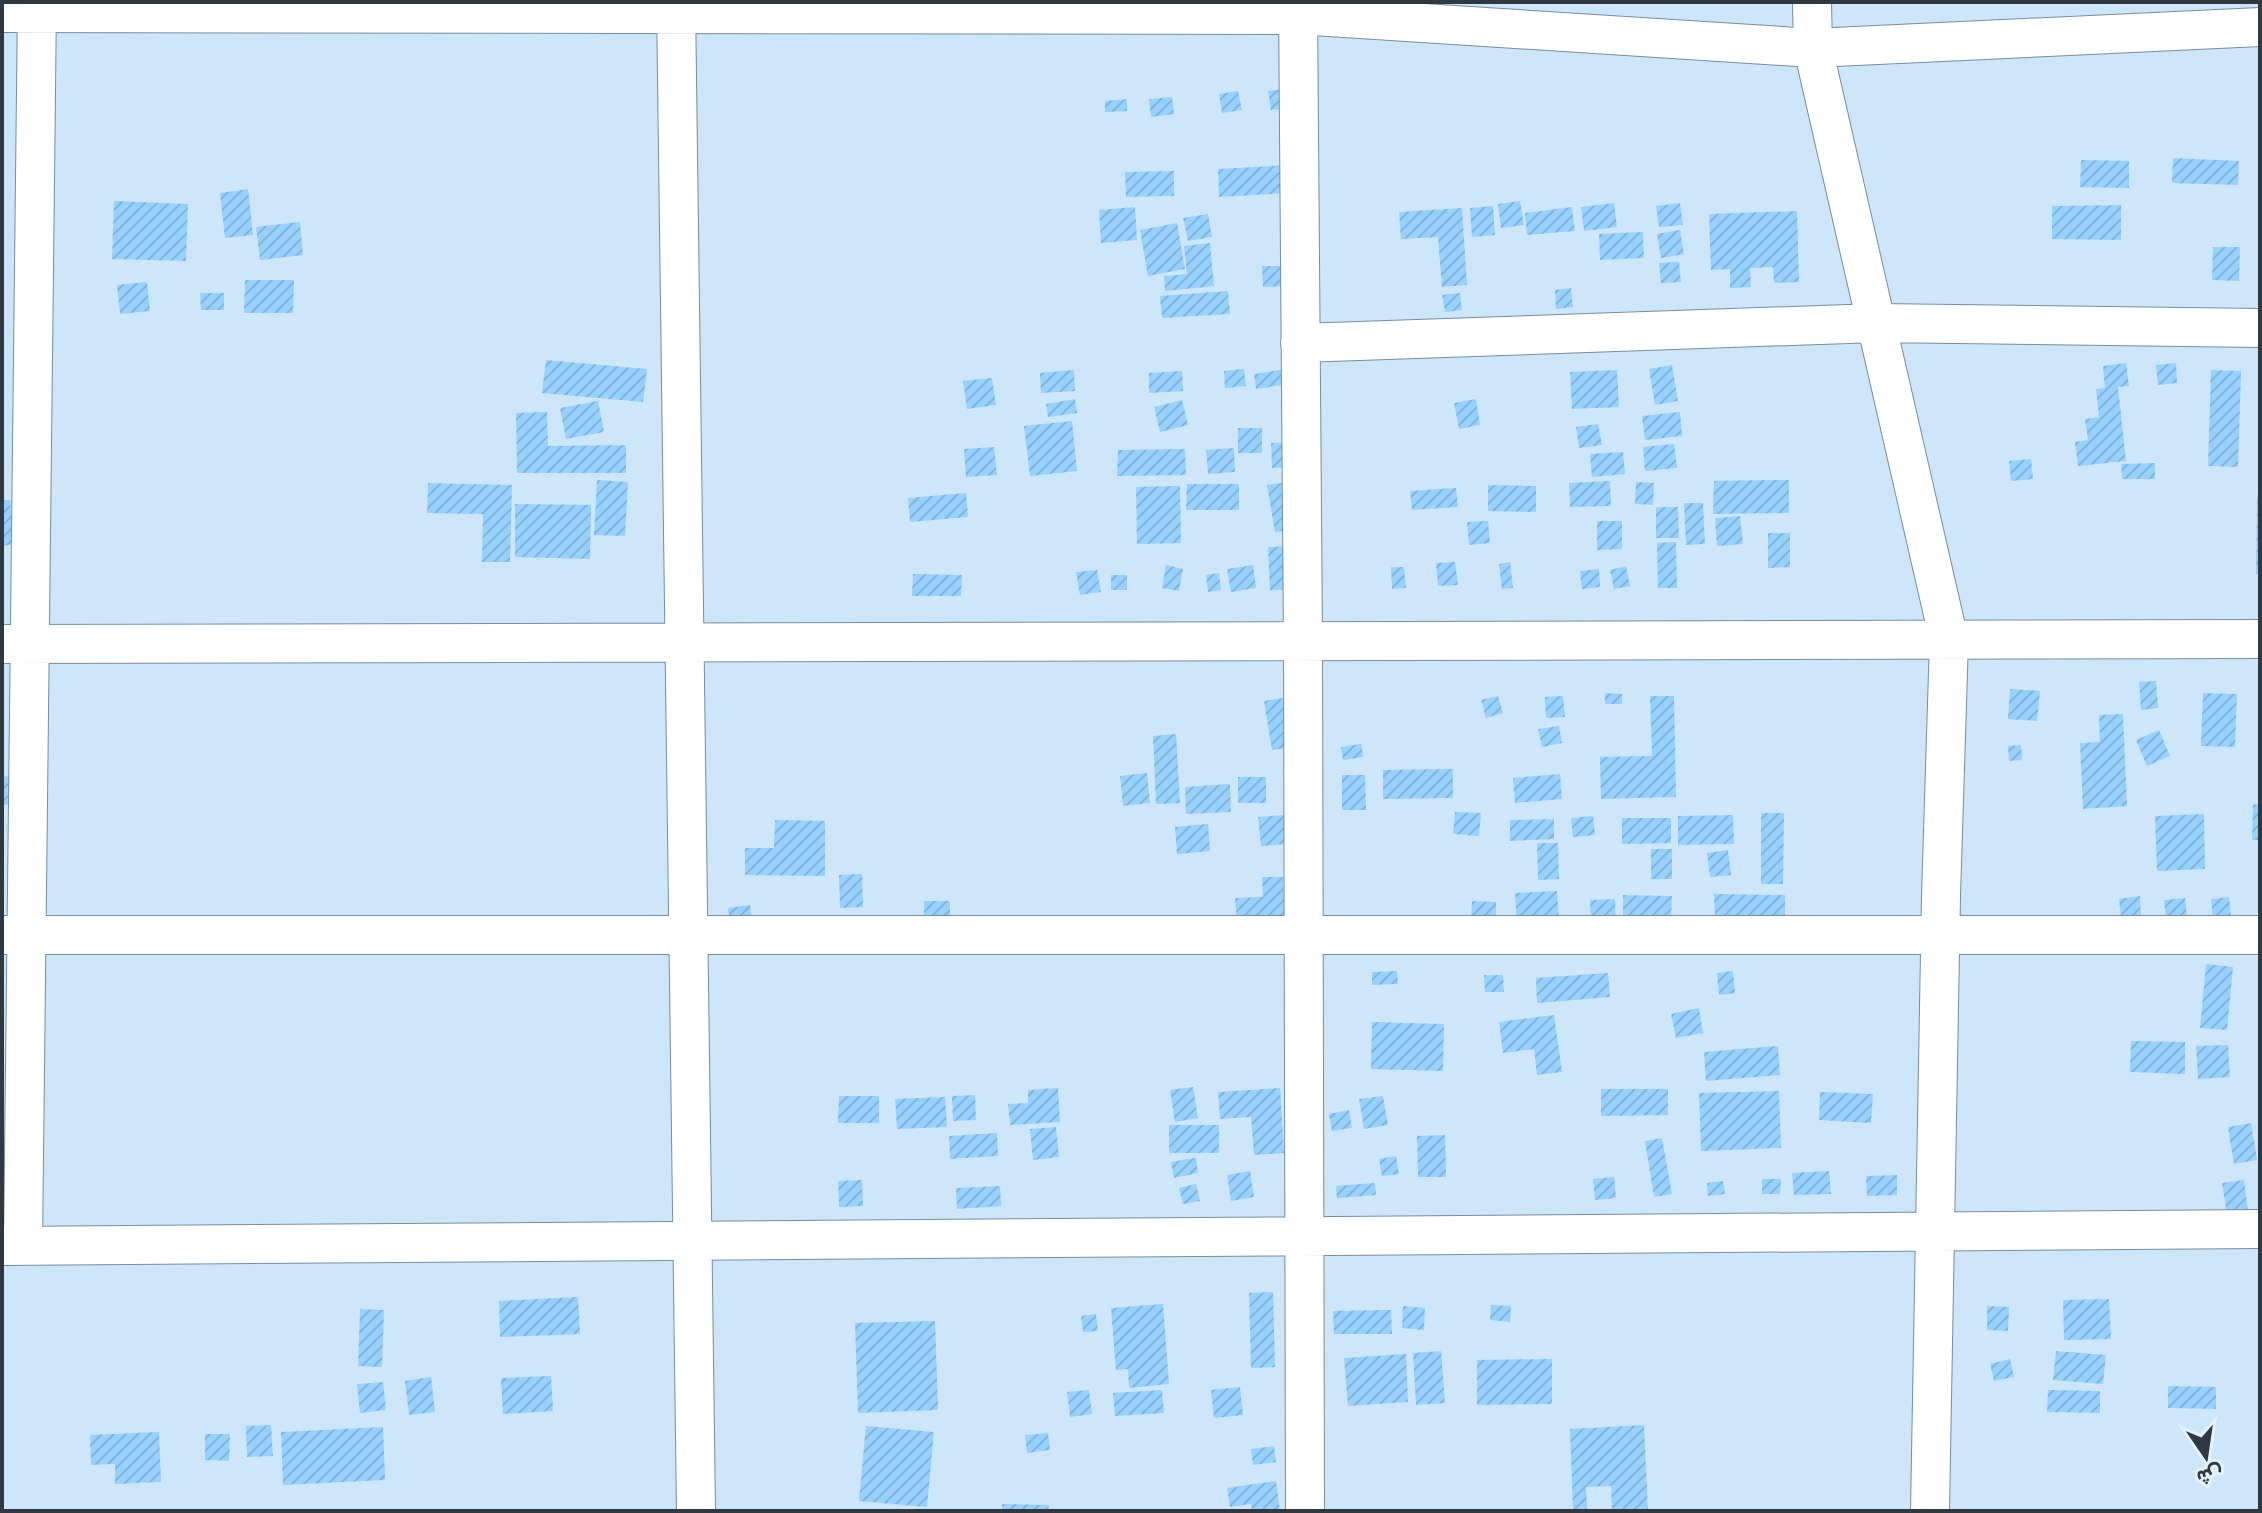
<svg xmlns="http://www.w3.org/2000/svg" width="2262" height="1513" font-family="'Work Sans',Vazirmatn,sans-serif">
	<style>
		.building { fill: url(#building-hatch) }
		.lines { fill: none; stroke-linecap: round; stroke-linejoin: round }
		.minor-casing { stroke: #778ea0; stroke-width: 40 }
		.minor { stroke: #fff; stroke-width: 38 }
	</style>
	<defs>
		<pattern id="building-hatch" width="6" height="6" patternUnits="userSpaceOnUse" patternTransform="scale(2)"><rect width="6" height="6" fill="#97d2fe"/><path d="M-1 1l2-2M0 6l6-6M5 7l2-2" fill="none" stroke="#82b5db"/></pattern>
	</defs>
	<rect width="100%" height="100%" fill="#cde6f9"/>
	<path class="building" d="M1286 89 1288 108 1271 110 1268 91Z
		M1238 91 1242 110 1222 113 1219 94Z
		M1172 97 1174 114 1151 117 1149 99Z
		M1127 99V111L1105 112V101Z
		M2173 158 2239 161 2238 185 2172 183Z
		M2081 160 2129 161V188L2080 187Z
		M1288 165 1289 193 1219 197 1218 169Z
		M1174 171V196L1126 197 1125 172Z
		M248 189 253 235 225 238 220 193Z
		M114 201 188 204 186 261 112 259Z
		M1520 201 1524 225 1501 228 1498 204Z
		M1614 203 1617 227 1584 231 1581 207Z
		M1680 203 1683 225 1659 227 1656 206Z
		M2121 205V240L2052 239V206Z
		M1493 206 1495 235 1472 237 1470 208Z
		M1135 207 1137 240 1101 243 1099 210Z
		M1572 207 1575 231 1527 235 1525 213Z
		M1462 208 1467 285 1442 287 1438 237 1401 239 1399 212Z
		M1797 211 1799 282 1774 283 1773 267 1750 268 1751 287 1730 288V269L1711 270 1709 214Z
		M1208 214 1212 237 1188 241 1183 218Z
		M300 222 303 255 260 260 256 227Z
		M1177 223 1185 269 1148 276 1140 230Z
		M1680 230 1684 254 1661 258 1657 234Z
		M1643 232 1644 258 1600 260 1599 234Z
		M1210 243 1214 286 1165 291 1164 276 1187 274 1184 246Z
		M2213 247H2240L2239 281 2212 280Z
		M1679 262 1681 282 1661 283 1659 263Z
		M1262 266H1287L1288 286 1263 287Z
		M245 280H294L293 313H244Z
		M147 282 150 311 120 314 117 285Z
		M1571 288 1573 307 1556 309 1555 290Z
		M1228 291 1230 314 1162 318 1160 296Z
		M200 293H224V310H201Z
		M1460 293 1462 310 1445 312 1442 295Z
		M546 360 647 369 643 402 542 393Z
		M2126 363 2129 386 2118 387 2126 461 2078 466 2075 442 2088 440 2085 419 2099 417 2096 389 2105 388 2103 366Z
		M2176 363 2177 383 2158 385 2156 365Z
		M1672 365 1678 401 1655 405 1649 369Z
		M1244 369 1246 386 1225 388 1224 371Z
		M1286 369 1288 384 1256 389 1254 374Z
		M1074 370 1075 391 1041 393 1040 373Z
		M1617 370 1619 407 1572 409 1570 372Z
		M2211 370 2241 371 2238 467 2208 466Z
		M1182 371 1183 391 1149 393V373Z
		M992 378 996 405 967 409 963 381Z
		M1075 399 1077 413 1048 417 1046 404Z
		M1476 399 1480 425 1459 429 1454 403Z
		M1182 400 1188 425 1160 432 1154 407Z
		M598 401 604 432 566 439 560 408Z
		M547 412 548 446 626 445V473H517L516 413Z
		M1680 412 1682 436 1645 440 1642 416Z
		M1072 421 1077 471 1030 476 1024 426Z
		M1598 424 1602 445 1579 448 1576 427Z
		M1238 428H1262V453H1238Z
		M1294 442 1295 467 1272 468 1271 443Z
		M1674 444 1677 468 1645 471 1643 447Z
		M994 447 997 475 966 477 964 449Z
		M1234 448 1235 472 1208 474 1206 450Z
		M1185 449 1186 475 1117 476 1118 450Z
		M1623 452 1625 474 1592 477 1590 454Z
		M2031 459 2033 479 2011 481 2009 461Z
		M2155 463V479H2122L2121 464Z
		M597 480 628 482 625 536 594 535Z
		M1789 480V513L1713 514 1714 481Z
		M1610 481 1611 506 1570 507 1569 483Z
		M1289 482 1297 529 1275 532 1267 485Z
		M1636 482 1654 483 1653 505 1635 504Z
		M428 483 512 485 510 562H482L483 514 427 513Z
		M1187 484H1239V510H1186Z
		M1488 485 1536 486V512L1488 511Z
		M1180 486 1181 543 1137 544 1136 487Z
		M1456 488 1458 507 1412 510 1410 491Z
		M966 493 968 517 910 522 908 498Z
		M2257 495H2260V574H2256Z
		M2 500H10L14 544 2 546Z
		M1684 503H1703L1705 544 1686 545Z
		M515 504 591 505 590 559 515 557Z
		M1656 507H1678L1679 538H1656Z
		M1740 516 1743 544 1717 546 1715 518Z
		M1488 521 1490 543 1469 545 1467 522Z
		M1597 521H1622V549L1597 550Z
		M1768 533H1790V567L1768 568Z
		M1676 542 1677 588H1658L1657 543Z
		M1292 546 1294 589 1270 590 1268 547Z
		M1455 562 1458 585 1438 586 1436 563Z
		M1510 562 1513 588 1502 589 1499 564Z
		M1166 565 1183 569 1179 591 1162 588Z
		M1253 565 1256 588 1231 592 1227 569Z
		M1626 566 1630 586 1614 589 1610 570Z
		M1391 567H1404L1406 588 1392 589Z
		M1599 569 1600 587 1582 589 1580 571Z
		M1097 570 1101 592 1080 595 1076 572Z
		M1219 573 1221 590 1208 592 1206 575Z
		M913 574 962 575 961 596H912Z
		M1111 575H1127V590H1111Z
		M2156 681 2158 708 2141 710 2139 682Z
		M2010 689 2040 691 2037 721 2008 719Z
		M1605 693 1622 694V704H1605Z
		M2203 693 2237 694 2235 747 2201 746Z
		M1498 696 1503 713 1486 718 1481 700Z
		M1563 696 1565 717 1546 718 1545 697Z
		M1650 696H1674L1676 797 1601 799 1600 757 1652 756Z
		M1290 697 1298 746 1272 750 1264 701Z
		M2123 714 2127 806 2083 809 2080 743 2100 742 2099 715Z
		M1559 726 1562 743 1542 747 1538 729Z
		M2159 730 2170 756 2147 766 2136 740Z
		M1176 734 1180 803 1156 804 1153 736Z
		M1361 744 1363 757 1343 760 1341 747Z
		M2021 745 2022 760 2009 761 2008 746Z
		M1453 769V798L1383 799V770Z
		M1147 773 1150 803 1123 806 1120 776Z
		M1560 774 1562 799 1515 803 1513 778Z
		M1342 775H1365L1366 810H1342Z
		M10 776 12 804 2 805V777Z
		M1238 777H1266V803H1238Z
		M1230 784 1231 812 1186 814 1185 787Z
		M2253 804 2260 805V840H2252Z
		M1455 812 1481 813 1479 836 1453 834Z
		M1761 813H1784L1783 884H1761Z
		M2204 814 2205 869 2157 871 2155 816Z
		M1284 815 1286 844 1261 846 1258 817Z
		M1733 815 1734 844 1678 845V816Z
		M1593 816 1595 835 1573 837 1571 818Z
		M1622 818H1671V843L1622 844Z
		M1554 819V839L1510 841V820Z
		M775 820 825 821V876L745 875V848H774Z
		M1208 824 1210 851 1177 854 1175 827Z
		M1537 843H1558L1559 879 1538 880Z
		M1651 849H1672V879H1651Z
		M1728 850 1731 875 1710 877 1707 853Z
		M862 874 863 907 840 908 839 875Z
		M1262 877H1283L1285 922 1237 925 1235 898 1263 897Z
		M1557 891 1559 922 1517 924 1515 893Z
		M1714 894 1785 895V922H1715Z
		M1623 895 1672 896 1671 920 1623 919Z
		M2140 896 2141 916 2121 917 2119 899Z
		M2229 897 2231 917 2213 919 2211 899Z
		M2185 898 2187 917 2166 919 2164 900Z
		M1615 899 1616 921 1591 922 1590 900Z
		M924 901H950V926L924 927Z
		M1472 901 1496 902V923L1471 922Z
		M750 905 753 928 731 932 728 908Z
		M2206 964 2233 967 2227 1030 2200 1028Z
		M1397 971 1398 984 1372 985V972Z
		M1733 971 1735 993 1719 995 1717 973Z
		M1608 973 1610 997 1537 1003 1536 978Z
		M1484 975H1503L1504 992H1485Z
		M1699 1008 1703 1033 1676 1038 1671 1014Z
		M1554 1015 1562 1072 1537 1075 1534 1049 1503 1053 1499 1022Z
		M1372 1022 1444 1024 1443 1071 1371 1069Z
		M2131 1041 2185 1042V1074L2130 1072Z
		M2228 1045 2230 1077 2198 1079 2196 1046Z
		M1778 1046 1780 1075 1706 1081 1704 1052Z
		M1193 1087 1198 1118 1175 1122 1170 1090Z
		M1058 1088 1060 1122 1010 1125 1008 1104 1028 1103V1090Z
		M1280 1088 1284 1153 1254 1155 1251 1117 1220 1119 1218 1092Z
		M1601 1089H1668V1115L1601 1116Z
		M1779 1091 1781 1148 1701 1151 1699 1093Z
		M1820 1092 1873 1094 1871 1123 1819 1120Z
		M975 1095 976 1120 953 1121 952 1096Z
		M839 1096H879V1123H838Z
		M1383 1096 1388 1125 1364 1129 1359 1099Z
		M945 1097 947 1127 897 1129 895 1099Z
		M1349 1110 1352 1128 1332 1131 1329 1114Z
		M2251 1123 2257 1160 2234 1164 2228 1127Z
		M1169 1125H1219V1153H1169Z
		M1056 1127 1059 1157 1033 1160 1030 1129Z
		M997 1133 998 1156 950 1159 949 1136Z
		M1445 1135 1446 1177H1418L1417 1136Z
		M1662 1138 1672 1194 1654 1197 1645 1141Z
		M1396 1156 1399 1174 1382 1176 1379 1159Z
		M1196 1158 1198 1173 1174 1178 1171 1162Z
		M1250 1171 1254 1197 1231 1201 1227 1175Z
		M1829 1171 1831 1194 1794 1195 1792 1173Z
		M1897 1175V1195L1867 1196 1866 1176Z
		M1614 1177 1616 1198 1595 1200 1593 1179Z
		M1762 1179H1781L1780 1194H1762Z
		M862 1180 863 1206 839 1207 838 1181Z
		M2244 1180 2248 1211 2227 1215 2222 1183Z
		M1723 1181 1725 1194 1708 1196 1707 1183Z
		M1375 1183 1376 1195 1337 1198 1336 1186Z
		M1196 1184 1200 1201 1183 1204 1179 1188Z
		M1000 1186 1001 1206 957 1209 956 1188Z
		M1273 1292 1275 1367 1251 1368 1249 1293Z
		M578 1297 580 1334 500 1337 499 1301Z
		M2109 1299 2111 1339 2064 1340 2063 1300Z
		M1163 1304 1169 1384 1129 1388 1128 1369 1116 1370 1111 1308Z
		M1491 1305 1511 1306 1510 1322 1490 1320Z
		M1403 1306 1425 1308 1424 1330 1402 1328Z
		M1987 1306 2009 1307 2008 1331 1987 1330Z
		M360 1309 384 1310 382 1367 358 1366Z
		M1391 1310 1392 1334H1334L1333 1311Z
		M1096 1314 1098 1331 1083 1332 1081 1316Z
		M935 1321 938 1410 858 1413 855 1323Z
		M1441 1351 1445 1403 1416 1405 1413 1353Z
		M2056 1351 2106 1355 2103 1384 2053 1380Z
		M1406 1354 1408 1402 1348 1406 1344 1358Z
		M1552 1359V1404L1477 1405V1360Z
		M2010 1359 2014 1377 1994 1381 1990 1364Z
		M551 1376 553 1411 503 1414 501 1378Z
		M431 1377 435 1412 409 1415 405 1381Z
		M383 1382 386 1410 360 1413 357 1384Z
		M2168 1386 2216 1387V1409L2168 1408Z
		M1240 1387 1243 1415 1214 1418 1211 1390Z
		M1089 1390 1092 1414 1070 1417 1067 1392Z
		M1162 1390 1164 1413 1115 1416 1113 1393Z
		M2048 1390 2100 1391V1413L2047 1412Z
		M271 1425 273 1456 247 1457 246 1426Z
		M1644 1425 1648 1511H1612L1611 1486 1586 1487 1587 1509 1573 1510 1570 1429Z
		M866 1426 934 1432 927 1507 859 1501Z
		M383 1427 385 1480 283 1485 281 1432Z
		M159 1432 161 1482 115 1484V1464L91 1465 90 1435Z
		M1048 1433 1050 1450 1027 1453 1025 1435Z
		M205 1434H230L229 1461 205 1460Z
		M1274 1446 1276 1462 1253 1465 1251 1449Z
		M1276 1481 1280 1511H1252L1251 1504 1230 1507 1227 1488Z
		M1002 1504 1049 1505 1048 1511H1002Z"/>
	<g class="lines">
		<g class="minor-casing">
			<path id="minor" d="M676 2 696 1511
				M1298 2 1303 641 1305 1511
				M1812 2 1813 48 1949 640 1941 896 1930 1511
				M2 13 1298 15 1813 48 2260 27
				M1300 343 1877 323 2260 328
				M2 644 2260 639
				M2 935H2260
				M2 1246 2260 1229
				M23 1246 37 2"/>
		</g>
		<use href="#minor" class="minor"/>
	</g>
	<rect width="2262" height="1513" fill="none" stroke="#303941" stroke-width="8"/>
	<g transform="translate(2206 1457) rotate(167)" stroke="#e3f2fd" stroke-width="6" paint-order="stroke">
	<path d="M0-6L14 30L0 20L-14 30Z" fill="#303941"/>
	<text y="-12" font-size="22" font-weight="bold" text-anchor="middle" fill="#303941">ش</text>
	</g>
</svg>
